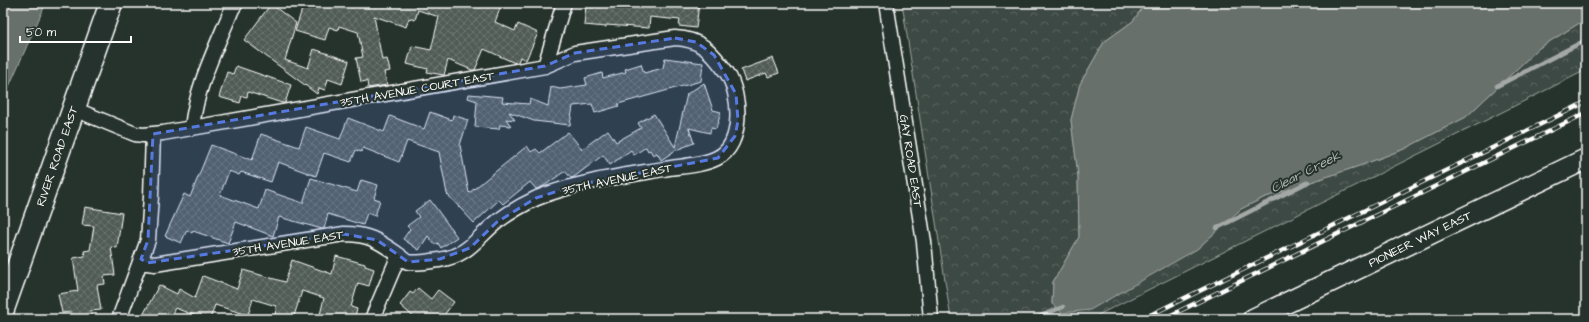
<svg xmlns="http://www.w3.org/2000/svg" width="1589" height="322" font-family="'Architects Daughter',sans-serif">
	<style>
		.forest { fill: url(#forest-crowns); stroke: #9ea4a2 }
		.water { fill: #67706c; stroke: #a4a9a7 }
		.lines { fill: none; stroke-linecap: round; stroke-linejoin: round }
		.stream { stroke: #a4a9a7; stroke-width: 4.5 }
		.building { fill: url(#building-cross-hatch); stroke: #fff }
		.street-casing { stroke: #fff; stroke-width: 17 }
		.secondary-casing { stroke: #fff; stroke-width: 23 }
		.primary-casing { stroke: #fff; stroke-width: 25 }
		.street { stroke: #26332d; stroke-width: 14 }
		.secondary { stroke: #26332d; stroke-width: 20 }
		.primary { stroke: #26332d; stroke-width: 22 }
		.rail-casing { stroke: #fff; stroke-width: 4.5 }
		.rail { stroke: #26332d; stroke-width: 3; stroke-dasharray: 9; stroke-linecap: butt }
		.marked { fill: #567ae2; fill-opacity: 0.2; stroke: #567ae2; stroke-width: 3; stroke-dasharray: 8 5; stroke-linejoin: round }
		.labels { text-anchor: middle; stroke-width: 4; stroke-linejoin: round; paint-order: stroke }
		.street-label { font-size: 12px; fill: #fff; stroke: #26332d }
		.water-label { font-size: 13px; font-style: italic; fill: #b3b8b6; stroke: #26332d }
	</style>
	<defs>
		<pattern id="forest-crowns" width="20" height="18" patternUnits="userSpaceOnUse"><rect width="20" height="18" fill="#3e4944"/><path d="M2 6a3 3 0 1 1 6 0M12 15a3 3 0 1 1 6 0" fill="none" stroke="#5b6460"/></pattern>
		<pattern id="building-cross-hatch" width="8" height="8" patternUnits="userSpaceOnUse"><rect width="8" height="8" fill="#515c57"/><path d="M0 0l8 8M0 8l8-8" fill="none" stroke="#6b7470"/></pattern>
	</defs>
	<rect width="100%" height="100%" fill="#26332d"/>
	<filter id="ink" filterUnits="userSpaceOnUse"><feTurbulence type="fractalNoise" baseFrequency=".025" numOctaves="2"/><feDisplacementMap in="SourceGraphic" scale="8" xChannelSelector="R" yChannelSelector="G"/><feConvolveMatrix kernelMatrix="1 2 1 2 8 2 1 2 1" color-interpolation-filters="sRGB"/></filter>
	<g filter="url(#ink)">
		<path class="forest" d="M902 3H1146L1133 21 1104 42 1080 84 1071 120 1078 175 1079 237 1053 282 1052 304 1197 249 1241 209 1263 198 1362 165 1404 149 1466 117 1539 48 1586 19V70L1090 319H951Z"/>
		<path class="water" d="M3 3H46L3 100Z
			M1146 3H1586V19L1539 48 1466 117 1404 149 1362 165 1263 198 1241 209 1197 249 1090 310 1062 313 1052 304 1053 282 1079 237 1078 175 1071 120 1080 84 1104 42 1133 21Z"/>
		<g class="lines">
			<path class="stream" d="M1497 86 1586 40
				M1217 228 1308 182
				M1033 319 1063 307"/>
		</g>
		<path class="building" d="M304 3H502L495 22 515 31 518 24 538 33 526 60 520 57 518 62 515 63 484 49 475 70H472L448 60 444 75H443L427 72 428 69 407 64 412 46 431 50 439 17 418 10 415 20 409 18 406 27 374 16 382 60 387 59 390 71 384 72 387 85 368 88 367 81 361 82 356 58 363 57 358 32 339 26 338 30 329 27 325 40 295 31Z
			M594 3H608V6L642 8V3H699L696 28 679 26 680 20 650 17 649 28 606 25V27L584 25 586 6 593 7Z
			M271 4 296 23 285 60 308 68 314 49 349 61 342 84 328 79 325 90 319 88 317 94 244 40Z
			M665 58 703 63 701 81 618 104 619 106 595 113 592 104 573 106 570 125 534 121 509 112 515 120 506 119 511 126 500 125 499 129 475 127 477 101 468 98 469 94 503 97 502 102 529 104 530 99 548 106 551 87 560 89 587 85 585 78 602 73 603 78 626 72 625 69 641 64 644 73 663 68Z
			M773 58 779 73 768 77 766 73 745 81 741 70Z
			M236 66 291 85 285 103H282L248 92 247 97 242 96 240 103 219 97 227 72 233 74Z
			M704 83 713 110 721 112 716 129 711 128 710 133 689 128 694 143 676 150 661 160 657 153 653 155 650 150 648 151 646 147 634 155 631 150 610 165 603 155 574 177 571 178 565 171 544 186 536 189 530 182 503 204 499 200 474 223 447 194 439 152 407 141 399 162 363 148 361 152 356 150 351 162 324 153 316 176 278 162 271 182 241 172 239 175 229 171 220 195 259 209 265 190 303 203 311 178 357 192 361 180 378 185 374 198 380 200 375 216 367 213 363 225 328 214 324 229H322L279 217 273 236 236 222 228 243 193 231 192 233 187 230 181 243 165 236 184 194 190 197 211 145 252 160 261 134 299 147 306 127 340 139 348 118 384 132 390 116 424 129 430 112 452 120 453 115 468 120 460 145 469 193 527 146 531 152 536 149 540 153 568 132 582 149 608 130 616 142 641 128 638 123 654 114 675 147 687 94Z
			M430 200 457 237 441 248 438 243 435 245 428 236 419 250 403 239 410 229 407 226 419 217 415 211Z
			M85 207 122 213 117 248 111 247 115 275 104 276 105 284 97 285 101 310 90 311 92 319H72L71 312 62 313 58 294 78 291 73 258 85 256 84 251 90 250 94 226 82 225Z
			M336 256 365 264V266L374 269 369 286 358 283 351 307 357 309 354 319H319L324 298 302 291 293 319H275L276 306 253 299 248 315 215 305 210 319H204L175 308 169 319H141L159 285 177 294 179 289 195 298 203 276 237 289 243 270 285 282 292 260 332 274Z
			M418 288 431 299 438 290 454 302 441 319H416L400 305 410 292 413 294Z"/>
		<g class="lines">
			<g class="street-casing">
				<path id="street" d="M886 3 924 242 931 319
					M545 66 564 3
					M74 109 135 134 143 135 163 133 545 66 575 53 675 38C701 39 712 52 727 73 741 94 744 145 717 158 701 166 681 166 664 169 622 176 577 182 537 198 524 204 510 212 498 221 476 238 470 255 439 260 430 261 417 264 408 262 404 261 400 256 396 253 377 240 368 234 344 234L155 264 147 263 141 259
					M192 128C196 87 216 48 232 9L236 3
					M119 319 148 240 151 196 153 134
					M372 319 399 255"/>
			</g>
			<g class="secondary-casing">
				<path id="secondary" d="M1253 319 1586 159"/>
			</g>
			<g class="primary-casing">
				<path id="primary" d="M3 309 111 3"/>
			</g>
			<use href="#street" class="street"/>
			<use href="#secondary" class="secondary"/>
			<use href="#primary" class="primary"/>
			<g class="rail-casing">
				<path id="rail" d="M1142 319 1586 102
					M1163 319 1586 113"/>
			</g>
			<use href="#rail" class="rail"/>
		</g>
	</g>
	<path class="marked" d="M675 38 696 42 714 55 736 94 738 121 735 136 718 158 577 185 536 198 497 222 470 248 440 259 408 262 377 240 344 234 147 263 141 259 148 240 153 134 545 66 575 53Z"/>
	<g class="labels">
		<g class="street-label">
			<text transform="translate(417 89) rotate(-10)" y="4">35TH AVENUE COURT EAST</text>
			<text transform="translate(57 156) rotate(-71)" y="4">RIVER ROAD EAST</text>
			<text transform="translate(911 161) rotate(81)" y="4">GAY ROAD EAST</text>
			<text transform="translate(617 179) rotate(-12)" y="4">35TH AVENUE EAST</text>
			<text transform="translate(1420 239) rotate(-26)" y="4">PIONEER WAY EAST</text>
			<text transform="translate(288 243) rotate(-9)" y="4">35TH AVENUE EAST</text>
		</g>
		<g class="water-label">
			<text transform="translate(1305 171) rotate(-27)" y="5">Clear Creek</text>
		</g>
	</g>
	<rect width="1589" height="322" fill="none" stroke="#26332d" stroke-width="16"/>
	<rect x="8" y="8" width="1573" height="306" fill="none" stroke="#fff" stroke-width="1.5" filter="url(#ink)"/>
	<path d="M20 36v6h111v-6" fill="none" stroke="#ffffff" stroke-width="2"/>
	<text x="26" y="36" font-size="12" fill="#ffffff" stroke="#26332d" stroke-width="3" paint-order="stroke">50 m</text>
</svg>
